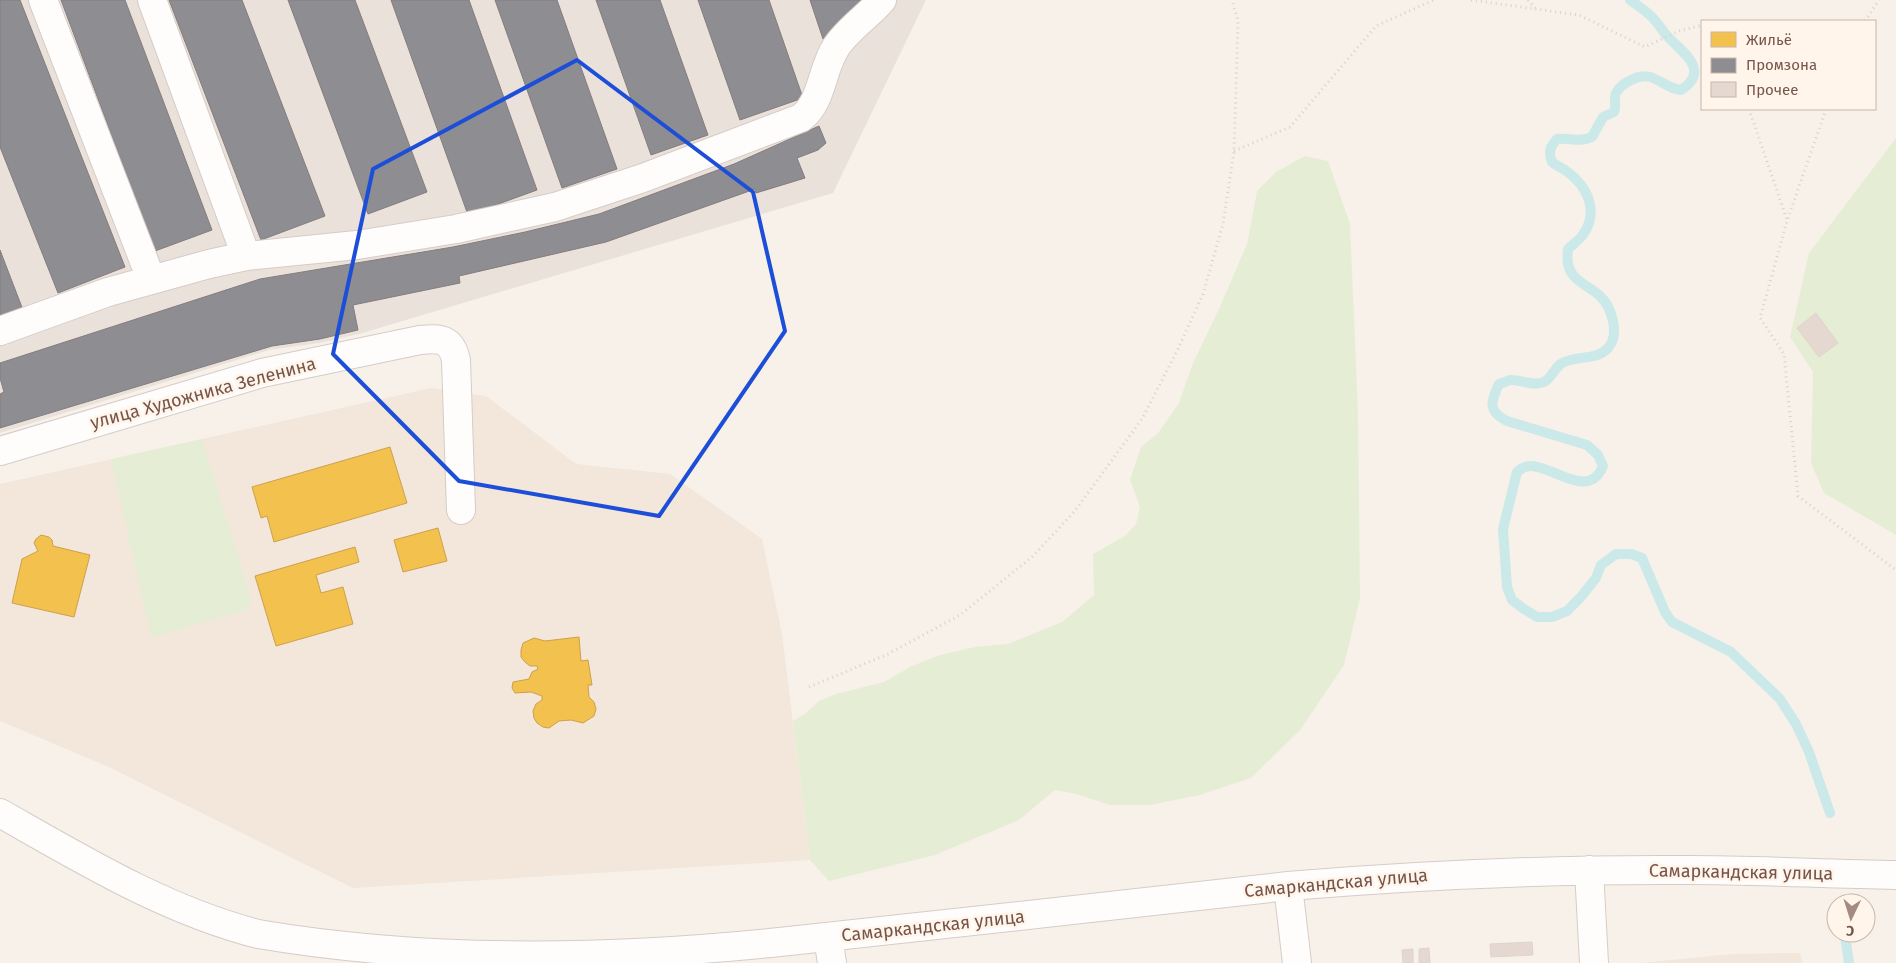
<svg xmlns="http://www.w3.org/2000/svg" width="1896" height="963" font-family="'Fira Sans',sans-serif">
	<style>
		.residential { fill: #f3e6da }
		.industrial { fill: #eae1db }
		.green { fill: #e5eed4 }
		.homes { fill: #f2c14e; stroke: #cda04c }
		.industry { fill: #8d8d92; stroke: #867c7c }
		.lines { fill: none; stroke-linecap: round; stroke-linejoin: round }
		.stream { stroke: #cbe9e8; stroke-width: 10 }
		.building { fill: #e4d8d1; stroke: #e0d3cc }
		.minor-casing { stroke: #d6ccc7; stroke-width: 30 }
		.path { stroke: #dad0cd; stroke-width: 3; stroke-dasharray: 1 4; stroke-linecap: butt }
		.minor { stroke: #fefdfc; stroke-width: 28 }
		.marked { fill: none; stroke: #1d4ed8; stroke-width: 4; stroke-linejoin: round }
		.labels { text-anchor: middle; stroke-width: 5; stroke-linejoin: round; paint-order: stroke }
		.street-label { font-size: 18px; fill: #775449; stroke: #fff5eb }
	</style>
	<rect width="100%" height="100%" fill="#f7f1ea"/>
	<path class="residential" d="M431 388 486 396 576 464 670 474 762 539 782 634 810 860 353 888 109 767 0 721V484Z
		M1800 953 1802 963H1641L1732 954Z"/>
	<path class="industrial" d="M0 0H926L833 193 359 334 319 343 269 350 0 433Z"/>
	<path class="green" d="M1896 138V535L1824 493 1811 463 1813 372 1790 337 1809 253Z
		M1305 156 1328 161 1350 224 1358 413 1360 598 1344 665 1301 729 1251 778 1200 795 1150 805H1110L1076 794 1055 790 1019 820 935 855 829 881 810 860 793 721 806 713 819 701 836 694 884 682 912 666 940 655 975 647 1008 644 1062 622 1094 595 1093 554 1125 536 1136 524 1140 507 1130 480 1141 447 1158 433 1179 403 1193 363 1219 309 1247 244 1257 191 1276 172Z
		M202 439 252 602 245 610 151 638 111 459Z"/>
	<path class="homes" d="M390 447 407 503 274 542 267 516 261 518 252 487Z
		M438 528 447 561 403 572 394 540Z
		M41 535 49 537 52 540 53 546 90 555 74 617 12 603 22 559 38 551 34 543 36 539Z
		M355 547 359 562 316 575 321 593 343 587 353 624 276 646 255 576Z
		M579 637 581 661 588 660 592 685H588L589 697 594 702 596 709 594 716 583 723 571 720 559 721 549 728 543 727 537 723 534 718 533 711 536 704 542 700V696L531 692 515 693 512 688 513 682 529 679 532 672 538 669 537 666H530L525 662 521 657V650L523 643 534 638 545 641Z"/>
	<path class="industry" d="M0 0H20L125 267 58 293 0 147Z
		M61 0H125L212 230 155 251Z
		M169 0H242L325 216 261 240Z
		M288 0H355L427 192 368 214Z
		M391 0H469L537 190 468 215Z
		M495 0H557L617 169 562 188Z
		M596 0H660L708 135 651 155Z
		M698 0H769L803 98 740 120Z
		M810 0H870L850 18 823 39Z
		M819 126 826 143 818 150 797 158 805 178 756 193 755 189 606 242 459 276 460 283 353 305 358 330 320 339 272 346 0 428V394L4 392 0 378V363L260 279 453 247 525 232 599 214 734 164Z
		M0 250 23 310 0 319Z"/>
	<g class="lines">
		<path class="stream" d="M1630 0C1637 5 1645 10 1652 17 1658 23 1663 32 1669 38 1685 54 1710 71 1681 90 1661 88 1654 68 1631 80 1625 83 1619 87 1616 93 1613 99 1617 105 1614 112L1603 117 1592 137C1577 143 1571 137 1557 139 1550 147 1548 152 1552 162 1556 166 1561 167 1565 170 1588 186 1600 212 1582 236 1578 241 1572 245 1568 249 1567 259 1567 267 1573 275 1580 284 1592 288 1600 296 1612 307 1620 335 1608 348 1597 361 1576 355 1562 363 1554 368 1552 378 1544 382 1532 387 1522 379 1510 380 1507 381 1503 383 1499 384 1491 401 1487 411 1507 421L1587 445 1598 455 1603 466C1589 501 1553 466 1531 466 1525 466 1521 468 1517 472L1503 529 1507 587 1512 600 1524 609 1537 617H1552L1567 611 1580 598 1596 578 1601 565 1616 554H1631L1642 558 1665 612 1672 622 1731 652 1780 699 1796 724 1809 752 1830 813
			M1845 936 1849 963"/>
	</g>
	<path class="building" d="M1816 313 1838 343 1819 357 1797 328Z
		M1532 942 1533 955 1491 957 1490 944Z
		M1429 948 1430 963H1419V949Z
		M1413 949V963H1403L1402 950Z"/>
	<g class="lines">
		<g class="minor-casing">
			<path id="minor" d="M43 0 151 279
				M152 0 246 256
				M0 331 108 292 209 264 246 256 357 245 456 229 555 207 643 178 801 118C823 101 821 70 836 47 848 29 868 16 882 0
				M0 451 262 373 420 340C440 338 451 338 456 360L461 510
				M0 813C83 860 165 910 258 934 429 963 606 960 780 942 949 924 1119 905 1288 886 1422 875 1555 869 1688 870 1758 870 1827 874 1896 875
				M1589 870 1594 963
				M1288 886 1297 963
				M828 937 832 963"/>
		</g>
		<path class="path" d="M1471 0 1579 15 1645 47 1679 31 1702 25
			M1528 0 1535 8
			M1865 21 1879 0
			M1749 109 1787 220
			M1826 109 1787 221 1760 318 1784 354 1798 496 1896 570
			M1234 151 1290 127 1376 26 1434 0
			M809 687 888 654 960 615 1032 557 1074 512 1142 419 1177 351 1203 294 1223 224 1234 151 1238 21 1232 0"/>
		<use href="#minor" class="minor"/>
	</g>
	<path class="marked" d="M577 60 753 192 785 331 659 516 459 481 333 354 373 169Z"/>
	<g class="labels">
		<g class="street-label">
			<text transform="translate(203 393) rotate(-15)" y="6">улица Художника Зеленина</text>
			<text transform="translate(1741 872) rotate(1)" y="6">Самаркандская улица</text>
			<text transform="translate(1336 883) rotate(-5)" y="6">Самаркандская улица</text>
			<text transform="translate(933 926) rotate(-6)" y="6">Самаркандская улица</text>
		</g>
	</g>
	<rect x="1701" y="20" width="175" height="90" fill="#fff5eb" stroke="#c9b5aa"/>
	<rect x="1711" y="32" width="25" height="15" fill="#f2c14e" stroke="#c9b5aa"/>
	<text x="1746" y="45" font-size="15" fill="#775449">Жильё</text>
	<rect x="1711" y="58" width="25" height="15" fill="#8d8d92" stroke="#c9b5aa"/>
	<text x="1746" y="70" font-size="15" fill="#775449">Промзона</text>
	<rect x="1711" y="82" width="25" height="15" fill="#e4d8d1" stroke="#c9b5aa"/>
	<text x="1746" y="95" font-size="15" fill="#775449">Прочее</text>
	<g transform="translate(1851 918) rotate(184)"><circle r="24" fill="#fff5eb" stroke="#c9b5aa"/>
	<path d="M0-4L9 19L0 12L-9 19Z" fill="#a48b81"/>
	<text y="-8" font-size="14" font-weight="bold" text-anchor="middle" fill="#775449">С</text>
	</g>
</svg>
